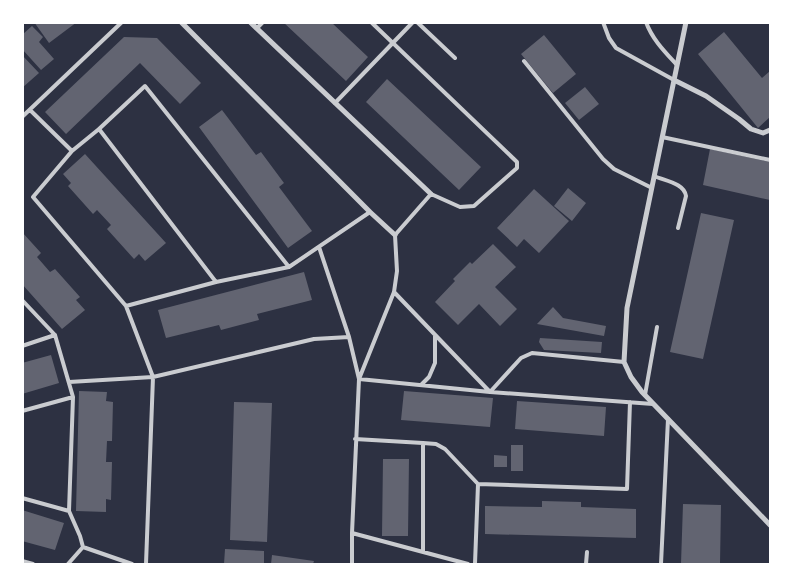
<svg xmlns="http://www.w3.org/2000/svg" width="793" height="587" font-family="Quicksand,sans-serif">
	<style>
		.building { fill: #626471 }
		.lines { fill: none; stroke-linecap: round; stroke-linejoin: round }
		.service { stroke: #caccd0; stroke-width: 4 }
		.minor { stroke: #caccd0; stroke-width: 5 }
	</style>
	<rect width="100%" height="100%" fill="#2d3142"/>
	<path class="building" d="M34 22H77L49 43Z
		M283 22H331L368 57 346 81Z
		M32 26 43 37 39 42 54 59 41 70 22 49V35Z
		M724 32 762 78 770 71V117L758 128 698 54Z
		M544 35 576 74 553 93 521 54Z
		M124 37 157 38 201 83 180 104 140 63 66 134 45 112Z
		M22 55 39 73 22 88Z
		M387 79 481 167 459 190 366 102Z
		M585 87 599 104 579 120 565 103Z
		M222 110 256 155 261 152 284 183 279 187 312 231 288 248 199 127Z
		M710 149 770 162V200L703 185Z
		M85 154 166 243 145 261 139 254 134 259 107 229 111 225 97 210 93 214 68 186 71 183 63 174Z
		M568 188 586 203 572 221 554 206Z
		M534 189 569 221 539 253 524 239 517 247 497 228Z
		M701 213 734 220 703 359 670 352Z
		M22 232 41 253 37 257 50 272 55 269 80 297 76 300 85 310 62 329 22 284Z
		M493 244 516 267 495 287 517 309 500 326 479 304 458 325 435 302 455 281 453 279 470 262 472 264Z
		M304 272 312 300 257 314 259 320 221 330 219 325 166 338 158 310Z
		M553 307 563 318 606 326 604 336 537 324Z
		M540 338 602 342 601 353 544 350 539 342Z
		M51 355 59 383 22 394V363Z
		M79 391 107 392 106 401 113 402 112 441H107L106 462H112L111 500 106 499V512L76 511Z
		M404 391 493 398 490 427 401 420Z
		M517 401 606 407 604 436 515 429Z
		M234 402 272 403 267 542 230 540Z
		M511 445H523V471H511Z
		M494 455 507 456V467H494Z
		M383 459H409L408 536H382Z
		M542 501 581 502V507L636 509V538L485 534V506L542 507Z
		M683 504 721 505 720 564H681Z
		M22 510 64 523 55 550 22 541Z
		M225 549 264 551V564H224Z
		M272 555 314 561 313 564H271Z"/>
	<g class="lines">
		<path class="service" d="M371 22 517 162V168L474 206 460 207 431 194 395 235 397 271 394 292 359 379 352 533 468 564
			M417 22 455 58
			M603 22 609 38 616 48 674 80
			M646 22C652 39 665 52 677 65
			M257 28 263 22
			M524 61 603 159 614 169 652 188
			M335 103 413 22
			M30 110 72 151 99 129 216 282 289 267 370 212
			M22 117 122 22
			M99 129 145 86 289 267
			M662 137 770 160
			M654 176C665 181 684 183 686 196L678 228
			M319 247 349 337
			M394 292 490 392 653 404
			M22 300 55 335 73 397
			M126 306 216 282
			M22 346 55 335
			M69 382 153 377 126 306 33 197 72 151
			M421 385 429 377 435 363V335
			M645 395 657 327
			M22 411 73 397 69 511 80 536 83 547 68 564
			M355 439 423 443V552
			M423 443 436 444 445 449 478 484
			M22 498 69 511
			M352 533V564
			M83 547 132 564
			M22 561 33 564
			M146 564 153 377 314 339 349 337 359 379 490 392 521 358 532 353 624 362
			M475 564 478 484 627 489 630 402
			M586 564 587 552
			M661 564 668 419"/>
		<path class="minor" d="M181 22 370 212 395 235
			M250 22 431 194
			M686 22 627 308 624 362 631 377 642 392 770 525
			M674 80 706 96 739 119 751 129 763 133 770 130"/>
	</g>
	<rect width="793" height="587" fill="none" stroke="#ffffff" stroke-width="48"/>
</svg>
